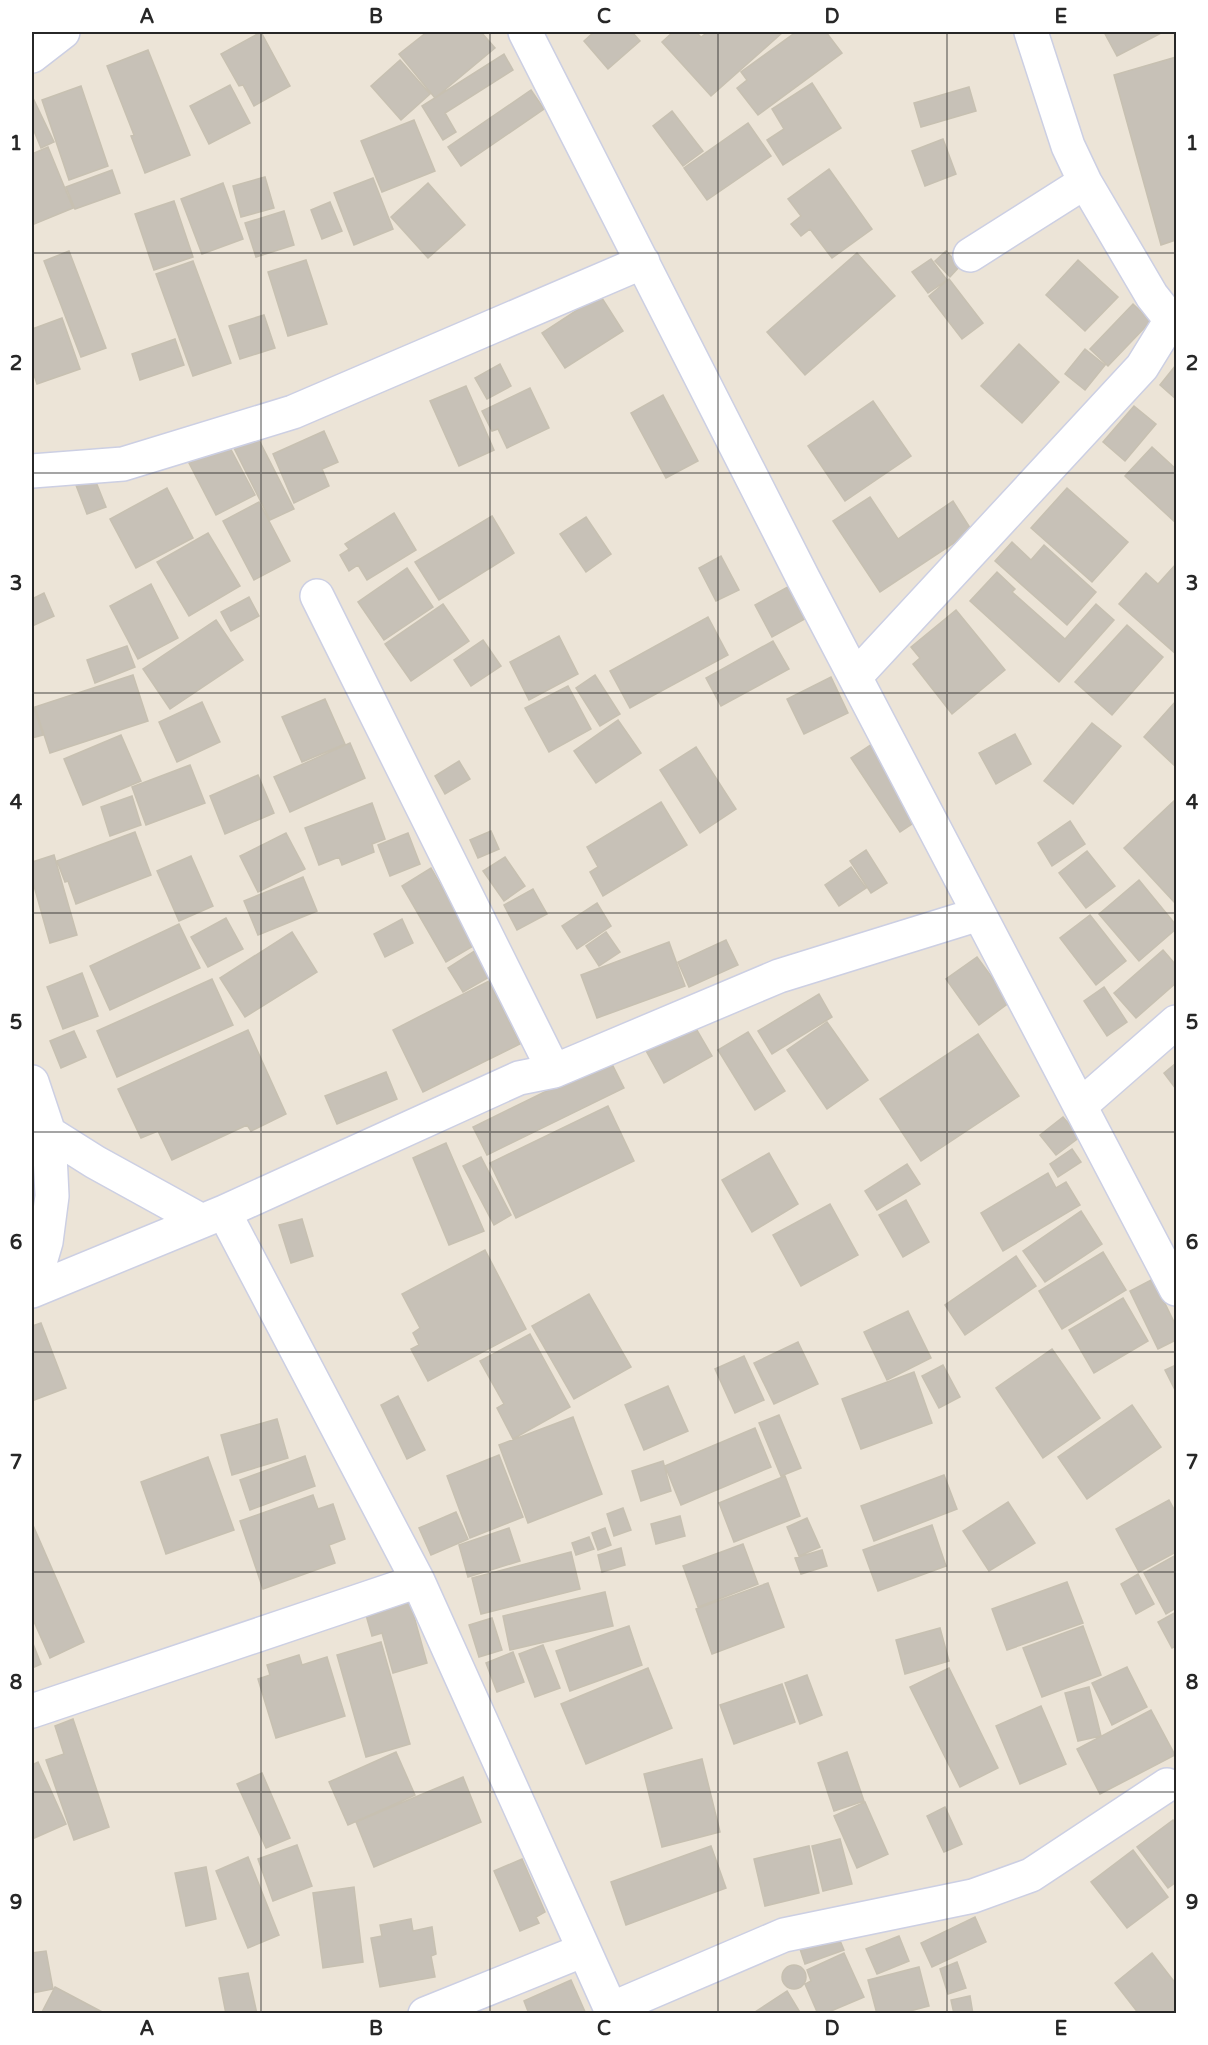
<svg xmlns="http://www.w3.org/2000/svg" width="1208" height="2045" font-family="'Varela Round',sans-serif">
	<style>
		.building { fill: #c7c1b7; stroke: #c7c0b1; stroke-width: 1.5 }
		.lines { fill: none; stroke-linecap: round; stroke-linejoin: round }
		.minor-casing { stroke: #cccfe3; stroke-width: 36 }
		.minor { stroke: #fff; stroke-width: 33 }
		.grid { fill: none; stroke: #272727; stroke-width: 1.5; stroke-opacity: 0.55 }
		.neatline { fill: none; stroke: #272727; stroke-width: 2 }
		.grid-label { font-size: 20px; text-anchor: middle; font-weight: bold; fill: #272727 }
	</style>
	<rect width="100%" height="100%" fill="#ece4d7"/>
	<path class="building" d="M261 32 290 86 254 106 243 85 239 86 221 54Z
		M427 32H481L495 48 435 98 399 54Z
		M594 32H632L640 41 608 69 584 41Z
		M673 32H696L701 37 708 32H783L711 96 662 42Z
		M796 32H826L842 53 758 115 737 88 747 80 741 72Z
		M1104 32H1163L1117 56Z
		M148 50 190 155 145 173 131 136 134 135 107 66Z
		M504 54 513 70 445 113 456 132 443 140 422 106Z
		M1176 57V240L1161 245 1114 75Z
		M400 60 430 94 401 120 371 86Z
		M812 83 841 128 783 165 767 140 784 129 772 109Z
		M230 85 250 123 209 144 190 106Z
		M81 86 108 166 69 180 42 100Z
		M969 87 976 111 921 127 914 103Z
		M531 90 544 109 461 166 448 147Z
		M33 98 54 142 41 148 32 126V99Z
		M672 111 703 151 683 166 653 126Z
		M414 120 435 171 382 192 361 141Z
		M748 123 771 156 707 200 684 168Z
		M943 139 956 174 925 186 912 151Z
		M48 147 73 208 32 225V154Z
		M829 169 872 229 832 258 810 229 801 236 791 224 801 216 788 199Z
		M112 170 120 193 75 209 66 187Z
		M265 177 274 208 241 217 233 186Z
		M373 178 393 229 354 245 334 193Z
		M223 183 243 239 202 254 181 199Z
		M428 183 465 225 428 258 391 217Z
		M174 201 193 257 154 270 135 214Z
		M330 202 342 231 322 239 311 210Z
		M284 211 294 245 256 257 245 223Z
		M69 251 106 348 81 357 44 261Z
		M946 251 960 266 950 277 935 261Z
		M857 253 895 296 805 375 767 332Z
		M931 259 947 280 928 293 912 272Z
		M306 260 327 324 288 336 268 272Z
		M1078 260 1118 297 1085 331 1046 295Z
		M193 261 231 363 193 376 156 274Z
		M949 279 983 323 962 339 929 296Z
		M600 295 623 331 565 368 542 333Z
		M1133 304 1151 321 1108 366 1090 349Z
		M264 315 275 348 240 359 229 326Z
		M62 318 80 369 37 384 32 369V329Z
		M175 339 184 365 140 380 132 354Z
		M1019 344 1059 382 1022 423 981 386Z
		M1085 349 1105 365 1085 390 1065 374Z
		M500 364 511 386 487 399 475 378Z
		M1176 365V399L1160 385Z
		M466 386 494 450 459 466 430 401Z
		M530 388 549 428 507 448 498 429 492 431 482 411Z
		M663 395 698 461 666 478 631 413Z
		M873 401 911 456 845 501 808 446Z
		M1134 406 1156 424 1125 461 1103 442Z
		M324 431 338 462 322 469 329 486 294 503 273 454Z
		M257 436 294 509 270 520 234 448Z
		M227 442 255 495 216 515 189 463Z
		M1152 447 1176 469V523L1125 476Z
		M92 472 106 507 87 514 74 480Z
		M167 488 193 538 136 568 110 519Z
		M1067 488 1128 542 1092 582 1031 528Z
		M870 497 898 539 953 501 972 531 880 592 833 521Z
		M259 502 290 561 254 580 223 521Z
		M394 513 416 550 367 580 358 565 349 571 340 555 349 549 345 544Z
		M492 516 514 553 439 600 415 562Z
		M586 517 611 554 586 572 560 534Z
		M208 533 240 586 189 616 157 562Z
		M1012 542 1031 560 1044 545 1096 592 1067 625 995 561Z
		M721 556 739 590 716 601 699 568Z
		M1176 564V654L1119 604 1146 573 1158 584Z
		M407 568 433 607 384 640 358 602Z
		M997 572 1015 589 1012 592 1065 639 1096 604 1114 620 1059 682 970 601Z
		M795 583 812 615 772 637 755 605Z
		M151 584 178 638 138 659 110 606Z
		M44 593 54 616 32 626V599Z
		M249 597 259 616 231 631 221 612Z
		M443 604 469 641 411 681 385 644Z
		M956 610 1005 670 952 714 913 664 920 658 911 647Z
		M708 617 728 655 630 708 610 671Z
		M216 620 243 660 170 709 143 669Z
		M1127 625 1163 657 1112 715 1075 682Z
		M559 636 578 674 529 700 510 662Z
		M483 640 501 666 471 686 454 660Z
		M773 641 789 669 721 706 706 678Z
		M127 646 135 667 95 683 87 660Z
		M133 675 148 721 50 753 35 707Z
		M595 675 620 714 600 726 576 688Z
		M831 677 848 713 804 734 787 699Z
		M568 686 591 729 549 752 525 708Z
		M325 699 345 744 302 762 282 717Z
		M1176 701V767L1144 737Z
		M202 702 220 742 177 762 159 722Z
		M34 708 43 735 32 738V709Z
		M618 720 641 753 596 783 574 751Z
		M1092 723 1121 746 1073 804 1044 781Z
		M1015 734 1031 764 996 784 979 753Z
		M121 735 141 781 83 805 64 759Z
		M350 743 365 778 290 812 274 777Z
		M872 744 921 818 900 832 851 758Z
		M696 747 736 809 700 833 660 770Z
		M459 761 470 779 445 794 435 776Z
		M190 765 205 803 146 825 132 787Z
		M258 775 274 813 225 834 210 796Z
		M132 796 141 825 110 836 101 807Z
		M1174 801 1176 804V904L1124 848Z
		M661 802 687 845 603 896 590 872 598 867 587 847Z
		M372 803 385 839 372 844 374 852 342 865 339 857 319 865 305 828Z
		M1070 821 1085 844 1052 866 1038 843Z
		M491 831 499 849 478 858 470 840Z
		M135 832 151 875 76 904 68 881 65 882 57 861Z
		M286 833 305 869 258 892 240 856Z
		M408 833 420 864 390 876 378 845Z
		M866 850 887 883 871 893 850 861Z
		M1087 851 1115 886 1086 908 1059 873Z
		M54 855 77 935 50 943 32 879V862Z
		M191 856 213 906 179 921 157 871Z
		M505 857 525 886 504 901 483 871Z
		M851 867 866 888 839 906 825 885Z
		M431 868 475 945 446 962 402 886Z
		M303 877 317 911 258 935 244 901Z
		M1139 880 1176 925V929L1139 961 1099 914Z
		M533 889 547 914 517 930 504 905Z
		M597 903 611 926 577 949 562 926Z
		M1090 915 1126 961 1096 985 1060 938Z
		M226 918 243 949 208 967 191 937Z
		M402 919 413 943 385 957 374 934Z
		M179 924 200 968 110 1010 90 966Z
		M292 932 317 972 245 1017 220 978Z
		M606 932 620 952 599 966 586 946Z
		M726 940 738 965 689 987 678 962Z
		M669 942 685 986 597 1018 581 975Z
		M476 950 491 976 463 992 448 968Z
		M1163 950 1176 965V983L1136 1018 1114 993Z
		M977 957 1010 1002 979 1025 946 979Z
		M82 973 98 1016 63 1029 47 987Z
		M212 979 233 1025 117 1077 97 1031Z
		M489 981 520 1044 423 1092 393 1030Z
		M1104 987 1127 1022 1107 1036 1084 1001Z
		M819 994 832 1017 772 1054 758 1031Z
		M691 1020 712 1056 664 1083 644 1047Z
		M827 1022 868 1080 827 1109 787 1050Z
		M248 1030 286 1114 251 1131 247 1125 172 1160 158 1131 141 1138 118 1089Z
		M74 1031 86 1057 61 1068 50 1041Z
		M748 1032 785 1091 755 1110 718 1050Z
		M978 1034 1019 1096 921 1161 880 1099Z
		M610 1060 624 1088 487 1155 473 1127Z
		M1176 1063V1089L1164 1073Z
		M386 1072 397 1099 337 1124 325 1096Z
		M608 1106 634 1161 516 1218 490 1163Z
		M1063 1117 1080 1137 1056 1155 1040 1135Z
		M446 1143 484 1231 449 1245 413 1158Z
		M1072 1149 1081 1162 1058 1177 1050 1164Z
		M769 1153 798 1204 752 1232 722 1180Z
		M481 1157 511 1215 494 1225 463 1166Z
		M907 1164 920 1184 877 1210 865 1191Z
		M1048 1173 1056 1188 1066 1182 1080 1205 1003 1251 981 1213Z
		M906 1200 929 1242 903 1257 879 1215Z
		M830 1204 858 1255 801 1286 773 1235Z
		M1081 1211 1102 1244 1045 1282 1023 1251Z
		M302 1219 313 1256 291 1263 279 1225Z
		M485 1250 526 1329 428 1381 411 1349 419 1345 413 1333 420 1328 402 1294Z
		M1103 1252 1126 1290 1062 1329 1039 1291Z
		M1016 1256 1036 1286 965 1335 945 1305Z
		M1153 1279 1176 1326V1340L1158 1349 1130 1291Z
		M589 1294 631 1367 574 1399 532 1326Z
		M1123 1298 1148 1341 1094 1373 1069 1330Z
		M908 1311 931 1358 887 1380 864 1332Z
		M41 1323 66 1388 32 1401V1326Z
		M530 1334 570 1407 513 1439 497 1408 504 1404 480 1361Z
		M798 1342 818 1384 774 1404 754 1363Z
		M1052 1349 1100 1418 1043 1458 996 1388Z
		M744 1356 764 1400 735 1413 715 1369Z
		M943 1365 960 1397 939 1408 922 1376Z
		M1176 1365V1392L1165 1370Z
		M914 1372 932 1423 861 1449 842 1399Z
		M668 1386 688 1431 644 1450 625 1405Z
		M398 1396 425 1450 407 1459 381 1405Z
		M1132 1405 1161 1447 1087 1499 1058 1457Z
		M779 1415 801 1468 781 1476 759 1423Z
		M573 1417 602 1494 528 1523 499 1445Z
		M277 1419 288 1458 232 1475 221 1435Z
		M755 1428 771 1467 681 1505 665 1466Z
		M499 1455 523 1517 470 1538 447 1476Z
		M305 1456 315 1486 250 1510 240 1480Z
		M208 1457 234 1530 166 1554 141 1482Z
		M663 1461 671 1491 641 1501 632 1471Z
		M944 1475 957 1509 874 1541 861 1506Z
		M785 1476 800 1516 734 1542 719 1503Z
		M313 1495 318 1509 333 1504 345 1539 329 1545 335 1563 263 1589 240 1521Z
		M1169 1500 1176 1513V1552L1139 1572 1116 1529Z
		M1008 1502 1035 1543 989 1571 963 1531Z
		M623 1508 631 1530 614 1536 607 1514Z
		M456 1512 468 1539 431 1555 419 1528Z
		M680 1516 685 1536 656 1544 651 1524Z
		M807 1518 820 1547 799 1556 787 1527Z
		M32 1523 84 1642 50 1658 32 1617Z
		M932 1525 946 1566 878 1591 863 1550Z
		M509 1528 520 1561 468 1577 459 1545Z
		M605 1528 611 1545 598 1550 592 1533Z
		M589 1537 594 1549 576 1555 572 1543Z
		M743 1544 758 1584 698 1607 683 1566Z
		M621 1548 625 1565 602 1572 598 1555Z
		M822 1550 827 1566 801 1574 795 1558Z
		M571 1552 580 1589 481 1614 472 1578Z
		M1176 1555V1608L1166 1614 1144 1573Z
		M1138 1574 1154 1604 1136 1614 1121 1584Z
		M1067 1582 1083 1623 1007 1650 992 1609Z
		M768 1583 784 1627 712 1654 696 1609Z
		M605 1592 613 1626 510 1650 503 1616Z
		M408 1595 427 1663 393 1673 382 1633 372 1636 364 1608Z
		M1176 1612V1646L1172 1648 1158 1622Z
		M492 1618 502 1650 479 1657 469 1625Z
		M629 1626 642 1665 570 1691 556 1651Z
		M1083 1626 1101 1675 1042 1697 1023 1648Z
		M940 1628 949 1661 905 1674 896 1640Z
		M32 1641 41 1664 32 1668Z
		M381 1642 410 1744 366 1757 337 1655Z
		M543 1645 560 1688 535 1697 519 1654Z
		M513 1652 524 1682 497 1692 486 1663Z
		M299 1655 302 1665 327 1657 345 1716 276 1738 258 1679 270 1675 267 1665Z
		M1127 1667 1147 1707 1112 1725 1092 1683Z
		M648 1668 672 1728 586 1764 561 1704Z
		M949 1668 998 1768 960 1787 910 1687Z
		M807 1675 822 1715 800 1724 785 1683Z
		M782 1684 795 1722 734 1744 720 1705Z
		M1089 1687 1101 1736 1078 1741 1065 1693Z
		M1041 1706 1066 1764 1020 1784 996 1726Z
		M1151 1710 1175 1755 1100 1794 1077 1749Z
		M73 1719 109 1827 74 1840 46 1760 64 1754 55 1726Z
		M396 1752 415 1795 348 1825 329 1782Z
		M847 1752 864 1801 834 1811 818 1763Z
		M702 1759 720 1832 662 1847 644 1774Z
		M38 1762 66 1824 32 1839V1765Z
		M262 1773 290 1838 266 1848 237 1784Z
		M463 1777 481 1822 374 1867 356 1822Z
		M865 1802 888 1854 857 1868 834 1816Z
		M945 1807 962 1844 944 1852 927 1816Z
		M1173 1820 1176 1824V1882L1168 1888 1137 1847Z
		M840 1839 852 1884 823 1891 812 1846Z
		M297 1845 312 1886 273 1901 258 1859Z
		M711 1846 726 1888 626 1925 611 1882Z
		M809 1846 819 1893 765 1906 754 1859Z
		M1133 1850 1168 1897 1127 1928 1091 1882Z
		M248 1857 279 1935 248 1948 216 1871Z
		M522 1859 545 1912 536 1917 539 1923 520 1931 494 1871Z
		M206 1867 216 1919 186 1926 175 1873Z
		M354 1887 363 1962 323 1968 313 1893Z
		M975 1917 986 1942 932 1967 921 1943Z
		M411 1919 413 1931 432 1927 436 1954 431 1956 435 1977 380 1987 371 1938 382 1936 380 1925Z
		M836 1931 844 1950 805 1964 799 1946Z
		M899 1936 909 1961 877 1974 866 1949Z
		M46 1951 53 1989 32 1993V1953Z
		M844 1953 864 1997 824 2014H818L805 1984 811 1981 807 1970Z
		M1152 1953 1176 1984V2014H1139L1115 1983Z
		M957 1962 966 1988 948 1994 940 1969Z
		M782 1977a12 12 0 1 1 24 0a12 12 0 1 1-24 0Z
		M919 1967 929 2006 899 2014H877L868 1980Z
		M248 1973 257 2014H226L219 1978Z
		M571 1980 586 2014H529L524 2001Z
		M55 1987 106 2014H41Z
		M787 1991 801 2014H752Z
		M970 1996 973 2014H954L951 2000Z"/>
	<g class="lines">
		<g class="minor-casing">
			<path id="minor" d="M525 32 803 578 1176 1289
				M32 56 63 32
				M970 255 1085 182
				M32 471 123 464 293 412 643 262
				M317 596 554 1071
				M855 677 1142 367 1171 320 1152 296 1085 182 1068 146 1031 32
				M32 1082 49 1133 52 1196 46 1242 32 1290
				M1080 1106 1176 1022
				M49 1133 95 1162 202 1221
				M224 1212 418 1581 613 2014
				M32 1291 224 1212 519 1078 554 1071 779 976 979 914
				M32 1711 418 1581
				M611 2009 784 1935 973 1896 1031 1875 1167 1785
				M425 2014 584 1950"/>
		</g>
		<use href="#minor" class="minor"/>
	</g>
	<path class="grid" d="M261 32V2014M490 32V2014M718 32V2014M947 32V2014M32 253H1176M32 473H1176M32 693H1176M32 913H1176M32 1132H1176M32 1352H1176M32 1572H1176M32 1792H1176"/>
	<rect width="1208" height="2045" fill="none" stroke="#ffffff" stroke-width="66"/>
	<rect x="33" y="33" width="1142" height="1979" class="neatline"/>
	<g class="grid-label">
		<text x="147" y="23">A</text>
		<text x="376" y="23">B</text>
		<text x="604" y="23">C</text>
		<text x="832" y="23">D</text>
		<text x="1061" y="23">E</text>
		<text x="16" y="150">1</text>
		<text x="1192" y="150">1</text>
		<text x="16" y="370">2</text>
		<text x="1192" y="370">2</text>
		<text x="16" y="590">3</text>
		<text x="1192" y="590">3</text>
		<text x="16" y="809">4</text>
		<text x="1192" y="809">4</text>
		<text x="16" y="1029">5</text>
		<text x="1192" y="1029">5</text>
		<text x="16" y="1249">6</text>
		<text x="1192" y="1249">6</text>
		<text x="16" y="1469">7</text>
		<text x="1192" y="1469">7</text>
		<text x="16" y="1689">8</text>
		<text x="1192" y="1689">8</text>
		<text x="16" y="1909">9</text>
		<text x="1192" y="1909">9</text>
		<text x="147" y="2035">A</text>
		<text x="376" y="2035">B</text>
		<text x="604" y="2035">C</text>
		<text x="832" y="2035">D</text>
		<text x="1061" y="2035">E</text>
	</g>
</svg>
